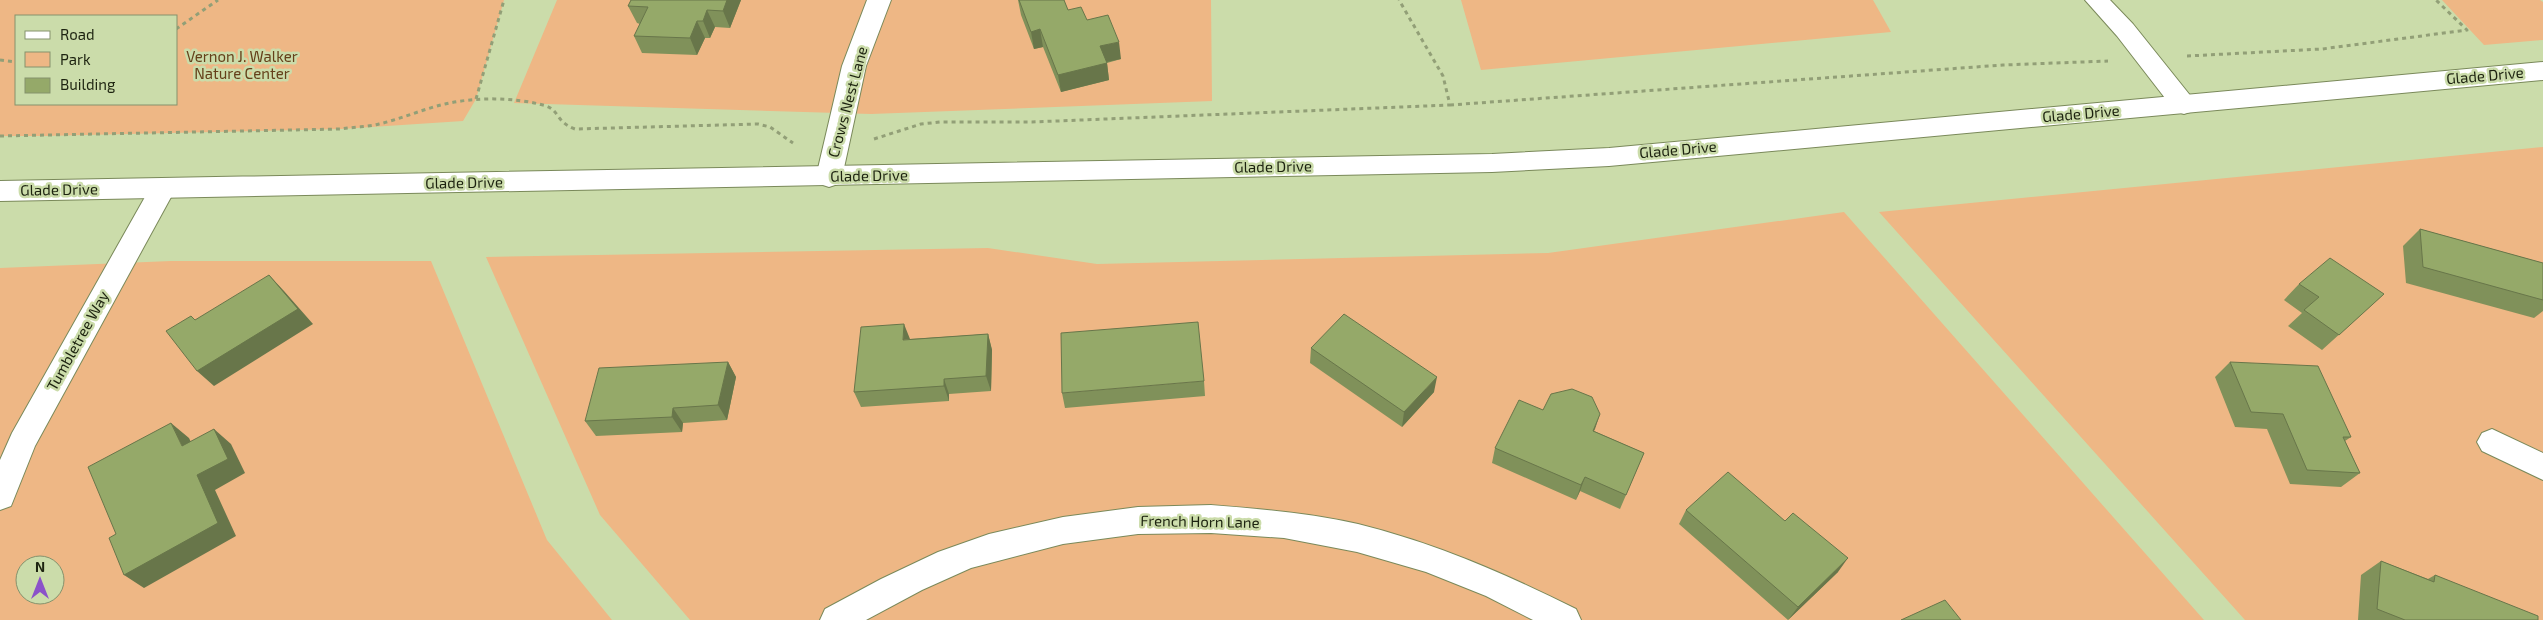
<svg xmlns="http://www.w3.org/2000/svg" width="2543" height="620" font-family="'Exo 2',sans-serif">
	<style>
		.green { fill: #eeb785; fill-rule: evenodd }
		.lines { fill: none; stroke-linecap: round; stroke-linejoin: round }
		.street-casing { stroke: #7a895a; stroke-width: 2 }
		.secondary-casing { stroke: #7a895a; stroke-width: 2 }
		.path { stroke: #929f77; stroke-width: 3; stroke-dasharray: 4 4; stroke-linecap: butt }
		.street { fill: #fff; fill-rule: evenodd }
		.secondary { fill: #fff; fill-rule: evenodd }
		.wall { fill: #80915a }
		.shaded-wall { fill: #68764a }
		.building { fill: #95a969; stroke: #68764a }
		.labels { text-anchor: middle; stroke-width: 5; stroke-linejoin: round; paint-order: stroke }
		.park-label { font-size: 15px; fill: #65401a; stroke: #cbdcaa }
		.street-label { font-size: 15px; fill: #1d2310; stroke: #cbdcaa }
	</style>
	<rect width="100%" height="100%" fill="#cbdcaa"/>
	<path class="green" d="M0 0H504L476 99 463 121 341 129 43 136H0ZM16 16H176V104H16Z
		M557 0H1211L1212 101 871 114 514 103Z
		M1461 0H1873L1891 32 1481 70Z
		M2442 0H2540L2543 2V40L2484 45Z
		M2543 147V620H2245L1879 212Z
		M1844 212 2204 620H690L600 515 486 257 988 248 1097 264 1548 253Z
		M171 261H431L547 540 612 620H0V268ZM25 565H55V595H25Z"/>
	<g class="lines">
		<g class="street-casing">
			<path id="street" d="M867 0H891L866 66 842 177 838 184 829 187 820 184 816 177 842 66Z
				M2085 0H2110L2133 24 2193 99 2196 105 2193 111 2184 114 2175 111 2117 36Z
				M163 178 172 181 176 188 35 446 11 506 0 510V460L12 433 154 181Z
				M2492 429 2543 453V480L2482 451 2477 442 2482 433Z
				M1211 505C1260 509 1310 513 1358 524 1435 543 1506 574 1576 609L1581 620H1533L1486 596 1426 572 1357 552 1284 538 1211 533 1138 534 1063 544 971 568 922 590 866 620H820L825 609 881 579 938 552 989 534 1063 517 1138 507Z"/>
		</g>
		<g class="secondary-casing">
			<path id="secondary" d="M2543 62V80L1609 166 1492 172 0 201V181L1492 154 1609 148Z"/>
		</g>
		<path class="path" d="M176 29 218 0
			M2187 56 2322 49 2467 30 2436 0
			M0 60 16 62
			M476 99 504 0
			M1450 105 2003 65 2108 61
			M0 136 341 129C353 127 367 127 379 124 401 119 423 109 445 104 476 97 512 97 543 105 560 109 555 122 575 129L758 124 770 127 793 143
			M874 139 921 124 940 122H1032L1450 105 1443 76 1399 0"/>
		<use href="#street" class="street"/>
		<use href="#secondary" class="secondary"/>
	</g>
	<path class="wall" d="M631 0H741L730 28 715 27 710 38H705L697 55 642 53 634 36 640 24 637 23 628 6Z
		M1018 0H1064L1068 10 1087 20 1121 59 1107 63 1109 80 1061 92 1043 47 1034 49 1021 15Z
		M2420 229 2543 263V311L2534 318 2406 283 2403 246Z
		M2299 284 2384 294 2322 350 2288 326 2302 313 2284 300Z
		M988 334 992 350 991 391 949 394V401L861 407 854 392 910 339Z
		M1311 348 1434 392 1402 427 1310 363Z
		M728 362 736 377 727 420 683 423 682 432 596 436 585 421Z
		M2230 362 2351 437 2345 441 2360 473 2341 487 2290 484 2267 429 2235 427 2215 377Z
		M1204 381 1205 396 1065 408 1062 393Z
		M1594 431 1644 453 1620 509 1580 491 1576 500 1492 463 1495 448Z
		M1686 510 1838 572 1788 620 1679 524Z
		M2381 561 2428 579 2435 575 2538 620H2358L2361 575Z"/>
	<path class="shaded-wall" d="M727 0H741L730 28 723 11Z
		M707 10 715 27 710 38 703 21Z
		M697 21 705 38 697 55 690 38Z
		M1040 29 1043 47 1034 49 1031 32Z
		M1119 42 1121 59 1102 63 1100 46Z
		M1107 63 1109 80 1061 92 1058 75Z
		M269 275 284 291 313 324 214 386 197 371Z
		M904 324 910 339 903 340Z
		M988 334 992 350 991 391 986 376Z
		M728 362 736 377 727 420 718 405Z
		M1437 377 1434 392 1402 427 1404 412Z
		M944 379 949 394V401L944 386Z
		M673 408 683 423 682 432 672 417Z
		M1600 414 1595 429 1587 445 1593 431Z
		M171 423 189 438 200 461 182 446Z
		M214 429 231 444 245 473 215 490 236 536 144 588 124 575 197 475Z
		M1585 477 1580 491 1576 500 1581 485Z
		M1848 558 1838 572 1788 620 1798 607Z"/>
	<path class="building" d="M631 0H727L723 11 707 10 703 21H697L690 38 634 36 648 7 628 6Z
		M1019 0H1064L1068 10 1081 7 1087 20 1108 15 1119 42 1100 46 1107 63 1058 75 1040 29 1031 32Z
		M2420 229 2543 263V300L2423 267Z
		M2330 258 2384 294 2339 335 2304 310 2319 297 2299 284Z
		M269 275 298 309 197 371 166 331 191 316 195 320Z
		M1344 314 1437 377 1404 412 1311 348Z
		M1198 322 1204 381 1062 393 1061 333Z
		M904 324 903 340 988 334 986 376 944 379V386L854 392 861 327Z
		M728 362 718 405 673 408 672 417 585 421 599 368Z
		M2230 362 2318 366 2351 437H2343L2360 473 2307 470 2283 414 2251 412Z
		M1572 389 1592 397 1600 414 1593 431 1644 453 1626 495 1585 477 1581 485 1495 448 1519 400 1543 410 1551 394Z
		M171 423 182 446 214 429 228 459 197 475 218 523 124 575 109 538 116 534 88 467Z
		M1728 472 1785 521 1793 513 1848 558 1798 607 1686 510Z
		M2381 561 2434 582 2435 575 2538 616V620H2405L2377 609Z
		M1945 600 1961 620H1901Z"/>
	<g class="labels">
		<g class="park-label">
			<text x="242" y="62">Vernon J. Walker<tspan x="242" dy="17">Nature Center</tspan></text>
		</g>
		<g class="street-label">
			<text transform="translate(2485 76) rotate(-5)" y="5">Glade Drive</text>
			<text transform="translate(848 102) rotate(-75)" y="5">Crows Nest Lane</text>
			<text transform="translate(2081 114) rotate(-5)" y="5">Glade Drive</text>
			<text transform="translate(1678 150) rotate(-5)" y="5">Glade Drive</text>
			<text transform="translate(1273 167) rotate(-1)" y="5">Glade Drive</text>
			<text transform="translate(869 176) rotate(-1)" y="5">Glade Drive</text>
			<text transform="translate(464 183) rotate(-1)" y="5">Glade Drive</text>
			<text transform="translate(59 190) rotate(-1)" y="5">Glade Drive</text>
			<text transform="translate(78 341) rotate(-61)" y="5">Tumbletree Way</text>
			<text transform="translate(1200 522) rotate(1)" y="5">French Horn Lane</text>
		</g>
	</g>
	<rect x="15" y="15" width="162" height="90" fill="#cbdcaa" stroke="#85926c"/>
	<rect x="25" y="31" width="25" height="8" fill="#ffffff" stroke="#85926c"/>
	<text x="60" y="40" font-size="15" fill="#1d2310">Road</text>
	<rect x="25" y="52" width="25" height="15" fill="#eeb785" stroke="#85926c"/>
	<text x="60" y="65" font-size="15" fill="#1d2310">Park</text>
	<rect x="25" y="78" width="25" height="15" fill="#95a969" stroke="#85926c"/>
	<text x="60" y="90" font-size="15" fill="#1d2310">Building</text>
	<g transform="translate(40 580)"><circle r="24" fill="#cbdcaa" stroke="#85926c"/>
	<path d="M0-4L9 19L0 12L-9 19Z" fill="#8b52c9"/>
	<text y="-8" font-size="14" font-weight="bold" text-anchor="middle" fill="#1d2310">N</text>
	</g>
</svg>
